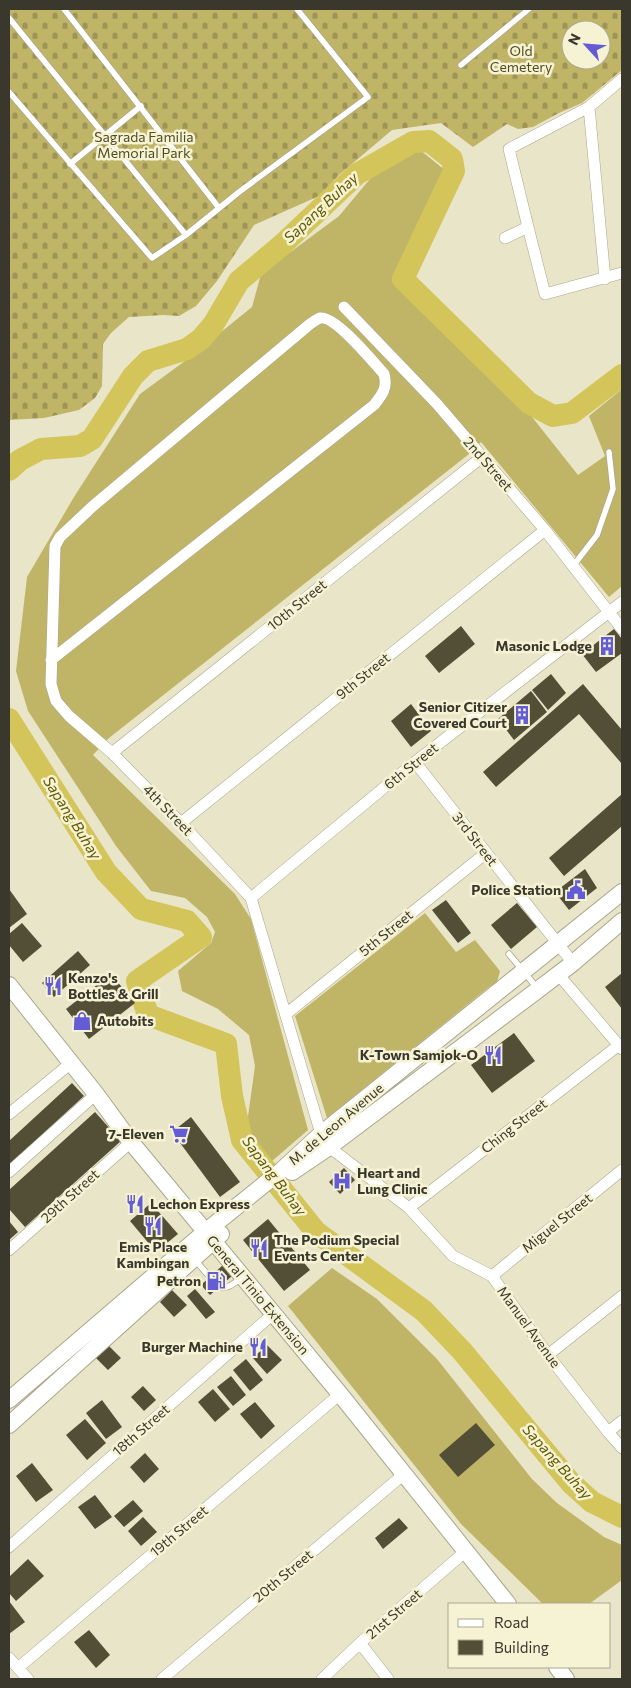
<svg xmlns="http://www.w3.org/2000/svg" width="631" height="1688" font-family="Commissioner,sans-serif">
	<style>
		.grass { fill: #c0b567 }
		.cemetery { fill: url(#cemetery-stones); fill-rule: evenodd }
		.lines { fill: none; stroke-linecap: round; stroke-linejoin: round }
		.river { stroke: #d3c55a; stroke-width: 22 }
		.building { fill: #524f36 }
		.lane-casing { stroke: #aaa68b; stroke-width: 7 }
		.street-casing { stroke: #aaa68b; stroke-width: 12 }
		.secondary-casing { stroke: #aaa68b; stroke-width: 18 }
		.lane { stroke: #fff; stroke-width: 5.5 }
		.street { stroke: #fff; stroke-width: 11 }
		.secondary { stroke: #fff; stroke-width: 16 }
		.labels { text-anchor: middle; stroke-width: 5; stroke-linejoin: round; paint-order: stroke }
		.park-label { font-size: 14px; fill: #524c20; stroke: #f6f3d5 }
		.street-label { font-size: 14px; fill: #3a382d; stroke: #f6f3d5 }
		.poi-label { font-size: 14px; font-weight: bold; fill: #3a382d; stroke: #f6f3d5; text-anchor: end }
		.water-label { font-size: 15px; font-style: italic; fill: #635902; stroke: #f6f3d5 }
	</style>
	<defs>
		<pattern id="cemetery-stones" width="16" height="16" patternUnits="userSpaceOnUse" patternTransform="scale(1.25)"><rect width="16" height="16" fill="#c0b567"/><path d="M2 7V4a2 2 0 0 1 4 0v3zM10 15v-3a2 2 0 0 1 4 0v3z" fill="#9d9455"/></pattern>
	</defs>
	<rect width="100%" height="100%" fill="#e9e5c8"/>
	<path class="grass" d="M420 150 446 171 393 280 521 403 578 475 605 456 589 416 622 389V586L609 597 481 442 469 454 109 738 93 755 235 894 251 919 308 1130 264 1168 245 1138 255 1066 249 1035 218 1009 182 991 178 971 211 943 215 932 207 917 185 898 151 891 116 846 28 711 16 671 27 577 74 497 140 394 189 358 252 307 261 274 339 216 380 167Z
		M425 913 456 952 475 940 500 971 497 982 489 987 327 1118 295 1016Z
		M332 1268 377 1299 437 1359 532 1479 557 1503 604 1537 622 1545V1580L589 1604H543L461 1524 288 1306Z"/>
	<path class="cemetery" d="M9 9H622V70L582 103 559 113 533 127 518 129 507 124 473 147 441 123 392 130 339 175 319 196 254 225 217 281 196 306 179 316 163 315 129 317 111 333 103 344 102 386 95 398 79 410 44 418 9 420ZM571 30H601V60H571Z"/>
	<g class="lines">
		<path class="river" d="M9 470 20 460 41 449 80 446 92 439 133 376 148 361 187 349 201 339 213 325 239 281 283 244 357 174 413 142 429 141 452 159 454 171 403 279 529 403 553 416 572 413 622 375
			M9 719 106 872 141 909 187 921 201 937 137 981 148 1015 226 1044 232 1096 242 1140 316 1232 424 1311 462 1351 571 1483 592 1502 622 1517"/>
	</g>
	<path class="building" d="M461 626 475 644 439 673 425 656Z
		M614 629 622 639V653L596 672 582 654Z
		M551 674 566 693 548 710 532 690Z
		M583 684 622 730V764L579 714 496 787 483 772Z
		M531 691 547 712 514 740 498 719Z
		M411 704 431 731 411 747 391 721Z
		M622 794V826L564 876 549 858Z
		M585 869 597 888 569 910 555 892Z
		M9 889 27 914 9 928Z
		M446 900 471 933 458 943 432 910Z
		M517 903 537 927 511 949 491 925Z
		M22 923 42 946 23 962 9 945V934Z
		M78 951 90 965 54 997 42 983Z
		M622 973V1009L605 987Z
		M111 974 135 1003 89 1039 66 1009Z
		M514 1033 535 1061 492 1093 471 1065Z
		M72 1083 84 1096 9 1165V1141Z
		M95 1112 121 1141 25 1227 9 1209V1190Z
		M191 1117 240 1182 220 1197 172 1132Z
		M344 1168 355 1180 340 1194 329 1182Z
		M151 1203 178 1234 156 1252 130 1221Z
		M268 1219 310 1270 284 1291 243 1240Z
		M9 1221 18 1232 9 1240Z
		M223 1265 232 1276 210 1295 201 1285Z
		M195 1289 215 1312 206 1319 187 1296Z
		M172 1290 187 1305 174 1317 160 1302Z
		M106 1343 121 1358 108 1370 93 1355Z
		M267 1345 282 1360 267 1374 253 1358Z
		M246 1359 263 1380 250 1391 233 1370Z
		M231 1376 246 1395 233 1406 217 1387Z
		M143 1386 156 1400 144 1411 131 1397Z
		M213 1389 230 1409 215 1422 198 1402Z
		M102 1400 122 1427 106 1439 86 1413Z
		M255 1402 275 1426 261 1439 240 1414Z
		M85 1419 106 1443 87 1460 66 1435Z
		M476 1423 495 1445 458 1477 439 1455Z
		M145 1453 159 1469 144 1483 130 1467Z
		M32 1463 53 1490 36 1502 16 1476Z
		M95 1495 112 1517 95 1529 78 1507Z
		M133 1500 143 1511 124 1527 114 1516Z
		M143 1517 157 1532 141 1546 128 1531Z
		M399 1518 408 1528 383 1549 375 1538Z
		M28 1559 44 1576 16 1601 9 1593V1577Z
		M9 1601 25 1622 9 1634Z
		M89 1630 110 1655 96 1668 74 1642Z"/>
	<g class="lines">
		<g class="lane-casing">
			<path id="lane" d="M64 9 219 208
				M9 18 186 235
				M461 65 529 9
				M9 92 152 258 186 235 239 192 368 97 297 9
				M70 164 141 106
				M573 566 597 535 613 489 609 452
				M509 954 538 989
				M195 1260 210 1277
				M220 1287C229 1289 234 1283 241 1278"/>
		</g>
		<g class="street-casing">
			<path id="street" d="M589 107 605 279
				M528 227 545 294 622 273
				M505 238 528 227 509 149 589 107 622 79
				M344 307 437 404 545 530 622 629
				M51 660 374 405C382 395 388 388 384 374 374 363 335 315 320 318 317 319 313 322 310 324L93 506 60 537 55 546 51 684 56 701 69 716 112 753 181 823 251 898 321 1134 329 1147 409 1208 453 1256 492 1276 548 1355 608 1432 622 1448
				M112 753 482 457
				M415 762 573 963
				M181 823 545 530
				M251 898 415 762 622 602
				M558 974 622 1049
				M286 1014 486 853
				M9 1114 71 1063
				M9 1172 96 1094
				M409 1208 619 1045
				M9 1250 131 1142
				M492 1276 622 1170
				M548 1355 622 1296
				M608 1432 622 1421
				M9 1547 274 1313
				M360 1643 388 1679
				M9 1658 28 1679
				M18 1668 340 1394
				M162 1679 404 1474
				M322 1679 360 1643 467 1550"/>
		</g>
		<g class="secondary-casing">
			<path id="secondary" d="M9 985 96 1094 131 1142 340 1394 508 1604
				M292 1172 329 1147 539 989 573 963 622 921
				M9 1400 205 1232 282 1170 321 1134 622 892
				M9 1425 221 1234
				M557 1667 566 1679"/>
		</g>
		<use href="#lane" class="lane"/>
		<use href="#street" class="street"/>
		<use href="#secondary" class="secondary"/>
	</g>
	<defs>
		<g id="building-bare" transform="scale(1.5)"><path d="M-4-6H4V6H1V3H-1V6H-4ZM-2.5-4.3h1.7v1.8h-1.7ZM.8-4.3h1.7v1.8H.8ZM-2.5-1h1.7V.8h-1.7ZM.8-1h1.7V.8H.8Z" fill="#635cd5" stroke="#f6f3d5" stroke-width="2.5" paint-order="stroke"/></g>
		<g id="civic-bare" transform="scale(1.5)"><path d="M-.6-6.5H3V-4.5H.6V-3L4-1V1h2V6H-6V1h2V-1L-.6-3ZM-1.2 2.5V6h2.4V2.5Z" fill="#635cd5" stroke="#f6f3d5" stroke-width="2.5" paint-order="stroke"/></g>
		<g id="restaurant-bare" transform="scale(1.5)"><path d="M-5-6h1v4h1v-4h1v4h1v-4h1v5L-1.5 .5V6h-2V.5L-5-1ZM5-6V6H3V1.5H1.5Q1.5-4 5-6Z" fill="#635cd5" stroke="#f6f3d5" stroke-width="2.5" paint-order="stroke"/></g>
		<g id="shop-bare" transform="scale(1.5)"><path d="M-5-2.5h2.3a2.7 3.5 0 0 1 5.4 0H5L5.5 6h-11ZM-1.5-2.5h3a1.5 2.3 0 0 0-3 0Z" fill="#635cd5" stroke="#f6f3d5" stroke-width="2.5" paint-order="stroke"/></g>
		<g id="supermarket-bare" transform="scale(1.5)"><path d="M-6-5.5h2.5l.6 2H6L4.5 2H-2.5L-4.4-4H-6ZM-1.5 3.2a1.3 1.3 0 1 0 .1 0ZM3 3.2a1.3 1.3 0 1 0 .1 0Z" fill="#635cd5" stroke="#f6f3d5" stroke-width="2.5" paint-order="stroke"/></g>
		<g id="hospital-bare" transform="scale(1.5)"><path d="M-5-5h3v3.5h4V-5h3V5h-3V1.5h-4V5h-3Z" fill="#635cd5" stroke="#f6f3d5" stroke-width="2.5" paint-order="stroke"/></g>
		<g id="fuel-bare" transform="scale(1.5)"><path d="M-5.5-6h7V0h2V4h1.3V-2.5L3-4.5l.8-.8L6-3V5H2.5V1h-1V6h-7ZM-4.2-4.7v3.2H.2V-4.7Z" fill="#635cd5" stroke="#f6f3d5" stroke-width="2.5" paint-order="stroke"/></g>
	</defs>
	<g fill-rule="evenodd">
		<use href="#building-bare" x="607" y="646"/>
		<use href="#building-bare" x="522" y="715"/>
		<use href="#civic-bare" x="576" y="890"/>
		<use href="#restaurant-bare" x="53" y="986"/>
		<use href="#shop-bare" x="82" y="1021"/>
		<use href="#restaurant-bare" x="493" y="1055"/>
		<use href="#supermarket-bare" x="179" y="1134"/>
		<use href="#hospital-bare" x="342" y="1181"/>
		<use href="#restaurant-bare" x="135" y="1204"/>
		<use href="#restaurant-bare" x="153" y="1226"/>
		<use href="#restaurant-bare" x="259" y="1248"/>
		<use href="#fuel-bare" x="216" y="1281"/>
		<use href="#restaurant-bare" x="258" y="1347"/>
	</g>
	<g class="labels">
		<g class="park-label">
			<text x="521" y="56">Old<tspan x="521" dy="16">Cemetery</tspan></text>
			<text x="144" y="142">Sagrada Familia<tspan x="144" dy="16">Memorial Park</tspan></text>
		</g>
		<g class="street-label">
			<text transform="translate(488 464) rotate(49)" y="5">2nd Street</text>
			<text transform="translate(297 605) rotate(-39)" y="5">10th Street</text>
			<text transform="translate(363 676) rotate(-39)" y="5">9th Street</text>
			<text transform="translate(411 766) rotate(-39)" y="5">6th Street</text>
			<text transform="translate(168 810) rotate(46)" y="5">4th Street</text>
			<text transform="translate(475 839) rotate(52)" y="5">3rd Street</text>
			<text transform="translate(386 933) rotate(-39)" y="5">5th Street</text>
			<text transform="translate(336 1124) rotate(-40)" y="5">M. de Leon Avenue</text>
			<text transform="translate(514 1126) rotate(-38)" y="5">Ching Street</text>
			<text transform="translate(70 1196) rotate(-42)" y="5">29th Street</text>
			<text transform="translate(557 1223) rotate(-39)" y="5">Miguel Street</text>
			<text transform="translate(258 1295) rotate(50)" y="5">General Tinio Extension</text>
			<text transform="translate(529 1327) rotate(54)" y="5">Manuel Avenue</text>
			<text transform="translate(141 1430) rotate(-41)" y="5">18th Street</text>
			<text transform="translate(179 1531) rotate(-40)" y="5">19th Street</text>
			<text transform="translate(283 1576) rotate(-40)" y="5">20th Street</text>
			<text transform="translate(394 1614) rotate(-41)" y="5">21st Street</text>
		</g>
		<g class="poi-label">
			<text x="592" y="651">Masonic Lodge</text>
			<text x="507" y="712">Senior Citizer<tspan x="507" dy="16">Covered Court</tspan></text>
			<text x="561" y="895">Police Station</text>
			<text x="68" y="983" text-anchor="start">Kenzo's<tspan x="68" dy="16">Bottles &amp; Grill</tspan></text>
			<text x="97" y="1026" text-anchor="start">Autobits</text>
			<text x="478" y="1060">K-Town Samjok-O</text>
			<text x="164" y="1139">7-Eleven</text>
			<text x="357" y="1178" text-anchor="start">Heart and<tspan x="357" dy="16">Lung Clinic</tspan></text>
			<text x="150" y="1209" text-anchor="start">Lechon Express</text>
			<text x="274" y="1245" text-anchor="start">The Podium Special<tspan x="274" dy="16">Events Center</tspan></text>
			<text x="153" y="1252" text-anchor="middle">Emis Place<tspan x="153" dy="16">Kambingan</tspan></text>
			<text x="201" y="1286">Petron</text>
			<text x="243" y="1352">Burger Machine</text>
		</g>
		<g class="water-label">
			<text transform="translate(321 208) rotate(-43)" y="5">Sapang Buhay</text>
			<text transform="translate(72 818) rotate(58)" y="5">Sapang Buhay</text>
			<text transform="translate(274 1176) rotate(53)" y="5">Sapang Buhay</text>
			<text transform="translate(557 1462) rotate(48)" y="5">Sapang Buhay</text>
		</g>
	</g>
	<rect width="631" height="1688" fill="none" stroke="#3a382d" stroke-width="20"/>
	<rect x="448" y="1603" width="162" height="65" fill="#f6f3d5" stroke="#aba892"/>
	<rect x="458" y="1619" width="25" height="8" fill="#ffffff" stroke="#aba892"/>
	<text x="494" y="1628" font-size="15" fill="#3a382d">Road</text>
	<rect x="458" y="1640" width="25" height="15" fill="#524f36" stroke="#aba892"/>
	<text x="494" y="1653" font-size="15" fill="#3a382d">Building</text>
	<g transform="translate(586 45) rotate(296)"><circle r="24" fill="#f6f3d5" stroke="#aba892"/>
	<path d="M0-4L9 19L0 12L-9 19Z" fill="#635cd5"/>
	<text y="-8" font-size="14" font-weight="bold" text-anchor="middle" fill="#3a382d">N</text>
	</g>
</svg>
